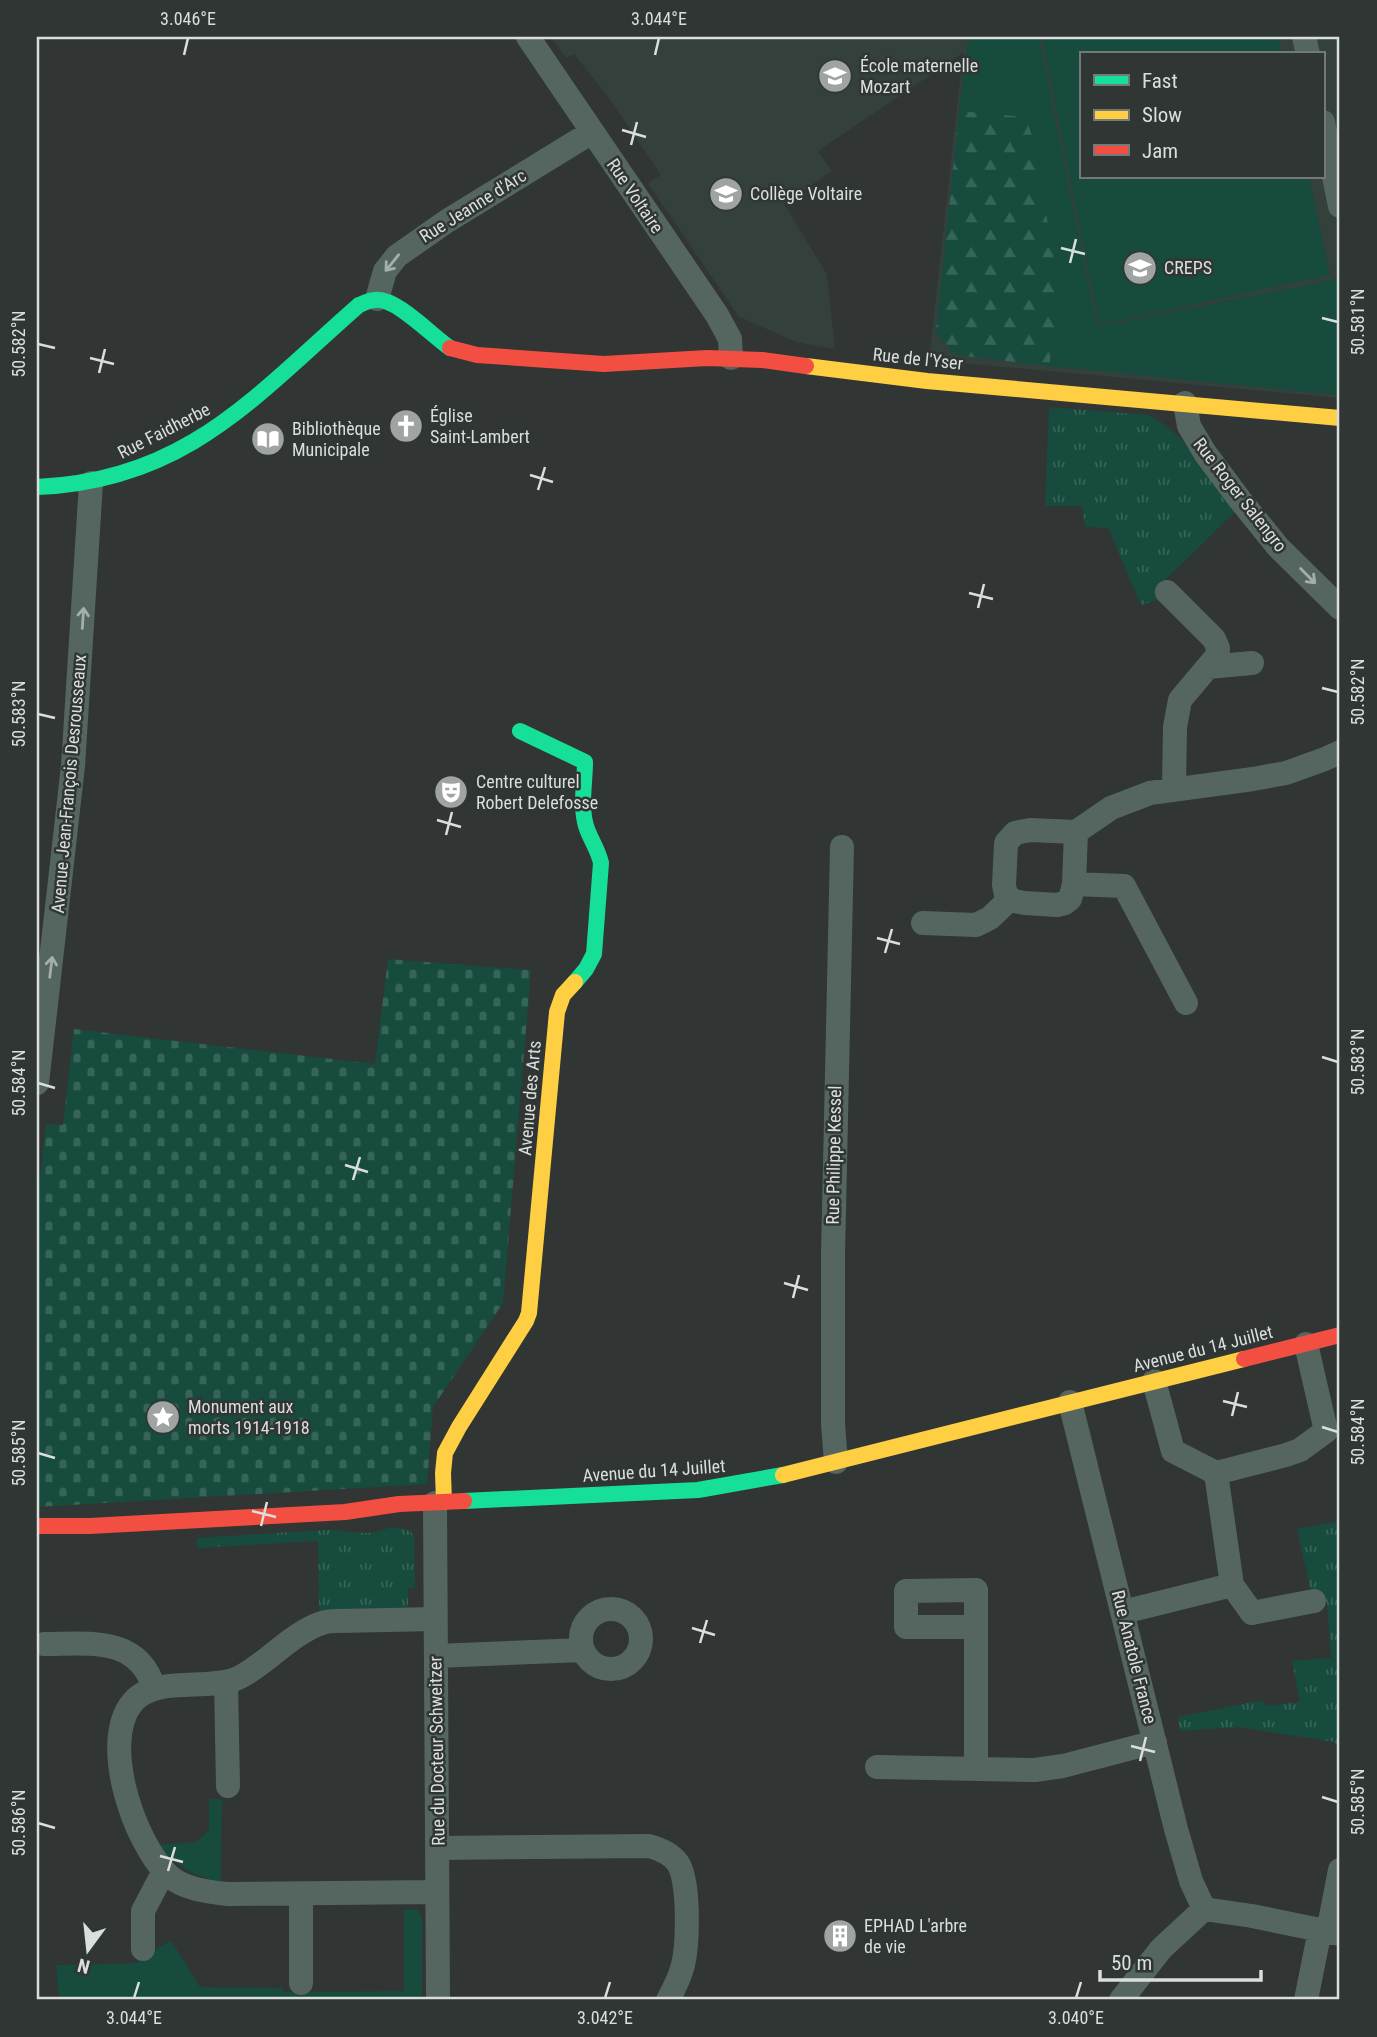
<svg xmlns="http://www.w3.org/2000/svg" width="1377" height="2037" font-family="'Roboto Condensed',sans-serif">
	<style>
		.built { fill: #34403b; fill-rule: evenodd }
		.grass { fill: #164b3d }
		.forest { fill: url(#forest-firs) }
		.cemetery { fill: url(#cemetery-stones) }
		.park { fill: url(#park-tufts) }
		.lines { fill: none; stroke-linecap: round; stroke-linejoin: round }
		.street { stroke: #556660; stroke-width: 24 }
		.fast { stroke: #16e098; stroke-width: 16 }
		.slow { stroke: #ffcf43; stroke-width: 16 }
		.jam { stroke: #f24e42; stroke-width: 16 }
		.oneway { stroke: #a5aeaa }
		.ticks { fill: none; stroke: #dadedc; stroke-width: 2.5 }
		.labels { text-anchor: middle; stroke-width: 5; stroke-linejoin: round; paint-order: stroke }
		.poi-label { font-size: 18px; fill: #dadedc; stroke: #303634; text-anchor: start }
		.street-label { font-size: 18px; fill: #dadedc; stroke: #303634 }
		.neatline { fill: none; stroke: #dadedc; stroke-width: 2.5 }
		.ticks-label { font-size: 18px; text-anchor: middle; fill: #dadedc }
	</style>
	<defs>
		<pattern id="forest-firs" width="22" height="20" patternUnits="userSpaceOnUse" patternTransform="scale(1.75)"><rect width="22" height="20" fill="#164b3d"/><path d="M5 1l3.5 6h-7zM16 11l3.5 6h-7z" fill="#376458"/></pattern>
		<pattern id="cemetery-stones" width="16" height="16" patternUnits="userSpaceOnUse" patternTransform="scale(1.75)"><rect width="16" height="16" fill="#164b3d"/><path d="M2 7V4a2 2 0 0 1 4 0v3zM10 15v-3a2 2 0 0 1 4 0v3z" fill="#376458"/></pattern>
		<pattern id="park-tufts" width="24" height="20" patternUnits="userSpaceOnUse" patternTransform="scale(1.75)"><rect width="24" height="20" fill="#164b3d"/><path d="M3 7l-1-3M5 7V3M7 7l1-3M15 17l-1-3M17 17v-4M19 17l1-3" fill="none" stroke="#376458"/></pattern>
	</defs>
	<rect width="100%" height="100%" fill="#313533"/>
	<path class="built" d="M551 37H1340V398L929 360 963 53 818 151 832 171 784 204 827 274 835 349 796 342 739 317 649 185V182L661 175 611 101 574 54 566 58ZM1081 54H1323V177H1081Z"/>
	<path class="grass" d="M969 37H1039L1097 327 1340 278V395L1049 366 1060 294 1034 143 1026 117 959 111Z
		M1042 37H1278L1282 54H1081V177H1309L1330 275 1099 325Z
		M209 1799H222L221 1882C195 1877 176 1866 159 1845L196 1842 209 1830Z
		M417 1909 422 1917V2000H59L56 1965 137 1963 146 1955 171 1940 200 1987 283 1988V1992L404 1991V1910Z"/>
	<path class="forest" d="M959 111 1026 117 1034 143 1060 294 1049 366 955 355 936 332Z"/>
	<path class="cemetery" d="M388 959 531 970 503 1303 433 1407 427 1484 37 1507V1205L46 1124 63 1125 74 1029 375 1064Z"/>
	<path class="park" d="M1049 407 1149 415C1184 432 1213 480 1236 511L1165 580 1161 599 1141 605 1108 528 1085 527 1082 506H1045Z
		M1340 1521V1747L1334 1742 1238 1727 1180 1731 1178 1717 1262 1700 1266 1706 1300 1702 1292 1661 1331 1658 1327 1602 1310 1588 1297 1529Z
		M388 1528C398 1528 407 1527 414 1535L415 1588H408V1607L319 1610 318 1541 197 1548V1538C241 1535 285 1532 329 1530 350 1530 369 1538 388 1528Z"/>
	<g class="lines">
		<path class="street" d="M528 37 717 315 730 339 731 358
			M1304 37 1308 54
			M1323 122 1340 206
			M377 299 385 271 397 256 447 221 592 132
			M1185 403 1189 426 1205 453 1240 500 1278 547 1340 608
			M1167 592 1214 639 1218 648 1217 656 1180 700 1175 727 1174 788
			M1208 667 1252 663
			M1076 832 1074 884 1070 899 1065 903 1057 905 1025 903 1014 901 1006 895 1004 885 1006 843 1015 833 1030 830 1076 832 1111 808 1150 793 1253 779 1286 773 1325 759 1340 752
			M1074 884 1124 886 1186 1003
			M923 923 976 925 990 918 1010 899
			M37 1083 73 766 91 483
			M1154 1381 1173 1451 1216 1473
			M1070 1402 1176 1829 1191 1881 1204 1909
			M836 1462 833 1424V1255L842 847
			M435 1503 438 2000
			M1232 1585 1252 1613 1314 1601
			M581 1639a30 30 0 1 1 60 0a30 30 0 1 1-60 0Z
			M1123 1612 1232 1585 1216 1473 1286 1455 1300 1450 1326 1431 1306 1344
			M435 1619 338 1621C333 1621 327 1621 322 1623 300 1630 279 1650 260 1664 252 1670 243 1677 233 1680 203 1690 153 1676 132 1703 100 1743 134 1842 168 1875 183 1889 208 1892 228 1894L437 1892
			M976 1627H906V1591L976 1590V1769
			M44 1644C87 1644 138 1635 154 1688
			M436 1656 582 1650
			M226 1682 228 1786
			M877 1767 1035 1770 1063 1766 1155 1742
			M438 1848 649 1846C660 1849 670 1853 677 1862 690 1878 688 1944 683 1965 680 1977 674 1989 668 2000
			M301 1894V1983
			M1204 1909 1252 1916 1340 1934
			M1328 1932 1340 1870
			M143 1949V1911L164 1871
			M1121 2000 1161 1949 1204 1909
			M1306 2000 1320 1930"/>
		<path class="fast" d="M37 487C186 481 255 396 359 305 364 303 370 300 375 300 396 297 432 336 450 348
			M520 731 585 762C585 783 580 805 586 826 590 839 598 849 601 863L594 954 586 969 575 982
			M464 1501 698 1490 783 1475"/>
		<path class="slow" d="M806 366 927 381 1340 418
			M783 1475 1244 1359
			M444 1502 443 1473 445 1453 459 1427 526 1321 529 1313 557 1012 563 995 575 982"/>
		<path class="jam" d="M450 348 477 355 604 364 707 358 762 360 806 366
			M1244 1359 1340 1335
			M37 1526H90L345 1512 399 1504 464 1501"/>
	</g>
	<defs><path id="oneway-shaft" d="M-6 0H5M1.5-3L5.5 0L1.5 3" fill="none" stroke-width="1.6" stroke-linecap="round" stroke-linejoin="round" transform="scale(1.75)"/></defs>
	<g class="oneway">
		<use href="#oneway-shaft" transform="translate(392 263) rotate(129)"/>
		<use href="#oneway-shaft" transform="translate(1308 576) rotate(45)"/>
		<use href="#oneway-shaft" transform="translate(83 618) rotate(-86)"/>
		<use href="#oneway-shaft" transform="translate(51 967) rotate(-83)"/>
	</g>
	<path class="ticks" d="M184 55 188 38M655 55 659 38M622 130 646 137M631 145 637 122M1061 248 1085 254M1070 263 1076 239M1322 318 1338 322M38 344 55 348M90 358 114 364M99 373 105 349M530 475 553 482M538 490 545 467M969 593 993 599M978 608 984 584M1322 688 1338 692M38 714 55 718M437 820 461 827M446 835 452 812M877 938 900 944M885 953 892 929M1322 1057 1338 1062M38 1083 55 1088M345 1165 368 1172M353 1180 360 1157M784 1283 808 1290M793 1298 799 1275M1223 1401 1247 1407M1232 1416 1238 1392M1322 1427 1338 1432M38 1453 55 1458M252 1511 276 1517M261 1526 267 1502M692 1628 715 1635M700 1643 707 1620M1131 1746 1155 1752M1140 1761 1146 1737M1322 1797 1338 1802M38 1823 55 1828M160 1856 183 1862M168 1871 175 1847M134 1998 139 1982M605 1998 610 1982M1076 1998 1081 1982"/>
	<defs>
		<g id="school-disc" transform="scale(1.75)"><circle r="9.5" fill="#9fa3a1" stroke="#303634"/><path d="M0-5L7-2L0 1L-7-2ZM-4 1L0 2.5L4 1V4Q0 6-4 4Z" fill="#fff"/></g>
		<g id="university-disc" transform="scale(1.75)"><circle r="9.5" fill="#9fa3a1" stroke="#303634"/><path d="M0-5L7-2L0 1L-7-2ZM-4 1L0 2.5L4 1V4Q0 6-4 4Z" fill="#fff"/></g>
		<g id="church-disc" transform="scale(1.75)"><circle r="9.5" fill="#9fa3a1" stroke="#303634"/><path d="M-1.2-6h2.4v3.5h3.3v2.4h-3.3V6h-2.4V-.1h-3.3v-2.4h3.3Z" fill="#fff"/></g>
		<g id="library-disc" transform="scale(1.75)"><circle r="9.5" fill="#9fa3a1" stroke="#303634"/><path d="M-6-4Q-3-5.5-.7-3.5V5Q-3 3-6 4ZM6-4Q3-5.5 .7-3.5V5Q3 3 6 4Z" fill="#fff"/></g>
		<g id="theatre-disc" transform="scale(1.75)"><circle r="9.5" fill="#9fa3a1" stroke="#303634"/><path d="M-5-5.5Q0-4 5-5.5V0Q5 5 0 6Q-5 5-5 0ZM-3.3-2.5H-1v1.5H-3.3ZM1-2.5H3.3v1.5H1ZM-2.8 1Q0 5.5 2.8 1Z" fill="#fff"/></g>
		<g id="sight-disc" transform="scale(1.75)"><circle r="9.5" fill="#9fa3a1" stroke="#303634"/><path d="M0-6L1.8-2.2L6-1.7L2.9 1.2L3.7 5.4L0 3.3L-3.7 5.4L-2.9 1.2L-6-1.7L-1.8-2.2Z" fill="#fff"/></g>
		<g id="building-disc" transform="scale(1.75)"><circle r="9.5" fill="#9fa3a1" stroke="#303634"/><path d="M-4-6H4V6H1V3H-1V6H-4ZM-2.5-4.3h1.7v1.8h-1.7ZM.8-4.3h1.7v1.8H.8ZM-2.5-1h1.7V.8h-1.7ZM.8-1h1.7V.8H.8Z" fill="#fff"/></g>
	</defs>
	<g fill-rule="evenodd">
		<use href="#school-disc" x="835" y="76"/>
		<use href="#school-disc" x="726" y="194"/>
		<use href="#university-disc" x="1140" y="268"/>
		<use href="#church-disc" x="406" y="426"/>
		<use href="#library-disc" x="268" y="439"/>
		<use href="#theatre-disc" x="451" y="792"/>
		<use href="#sight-disc" x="163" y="1417"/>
		<use href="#building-disc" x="840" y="1936"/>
	</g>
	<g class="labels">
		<g class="poi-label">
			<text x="860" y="72">École maternelle<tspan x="860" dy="21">Mozart</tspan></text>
			<text x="750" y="200">Collège Voltaire</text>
			<text x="1164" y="274">CREPS</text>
			<text x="430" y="422">Église<tspan x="430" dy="21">Saint-Lambert</tspan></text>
			<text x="292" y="435">Bibliothèque<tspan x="292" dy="21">Municipale</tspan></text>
			<text x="476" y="788">Centre culturel<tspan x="476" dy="21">Robert Delefosse</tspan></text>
			<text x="188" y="1413">Monument aux<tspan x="188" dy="21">morts 1914-1918</tspan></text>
			<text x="864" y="1932">EPHAD L'arbre<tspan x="864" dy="21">de vie</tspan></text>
		</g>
		<g class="street-label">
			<text transform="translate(635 196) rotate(56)" y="6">Rue Voltaire</text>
			<text transform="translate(473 206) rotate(-32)" y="6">Rue Jeanne d'Arc</text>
			<text transform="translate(918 359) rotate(6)" y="6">Rue de l'Yser</text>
			<text transform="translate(164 431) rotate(-27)" y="6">Rue Faidherbe</text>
			<text transform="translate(1240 495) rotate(52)" y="6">Rue Roger Salengro</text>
			<text transform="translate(69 784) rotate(-85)" y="6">Avenue Jean-François Desrousseaux</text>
			<text transform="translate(530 1098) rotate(-85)" y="6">Avenue des Arts</text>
			<text transform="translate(834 1155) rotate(-89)" y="6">Rue Philippe Kessel</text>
			<text transform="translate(1203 1349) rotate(-14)" y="6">Avenue du 14 Juillet</text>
			<text transform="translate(654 1471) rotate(-4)" y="6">Avenue du 14 Juillet</text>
			<text transform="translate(1134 1657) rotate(76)" y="6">Rue Anatole France</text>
			<text transform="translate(437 1751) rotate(-91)" y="6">Rue du Docteur Schweitzer</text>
		</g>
	</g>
	<rect width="1377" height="2037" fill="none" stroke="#303634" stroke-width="77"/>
	<rect x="1080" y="52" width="245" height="126" fill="#303634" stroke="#747977" stroke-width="2"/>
	<rect x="1094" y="75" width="35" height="10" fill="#16e098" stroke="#747977" stroke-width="2"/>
	<text x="1142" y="88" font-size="21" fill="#dadedc">Fast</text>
	<rect x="1094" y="110" width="35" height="10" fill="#ffcf43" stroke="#747977" stroke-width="2"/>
	<text x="1142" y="122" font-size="21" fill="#dadedc">Slow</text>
	<rect x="1094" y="145" width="35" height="10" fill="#f24e42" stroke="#747977" stroke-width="2"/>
	<text x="1142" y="158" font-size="21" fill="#dadedc">Jam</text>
	<g transform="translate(88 1950) rotate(195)" stroke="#303634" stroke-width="5" paint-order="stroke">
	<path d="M0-5L12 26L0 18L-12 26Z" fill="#dadedc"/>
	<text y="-10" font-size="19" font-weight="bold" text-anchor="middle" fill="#dadedc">N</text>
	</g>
	<path d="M1100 1970v10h161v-10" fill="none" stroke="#dadedc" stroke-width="3.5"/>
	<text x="1111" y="1970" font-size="21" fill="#dadedc" stroke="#303634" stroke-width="5" paint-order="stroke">50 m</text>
	<rect x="38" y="38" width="1300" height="1960" class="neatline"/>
	<g class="ticks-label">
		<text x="188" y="25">3.046°E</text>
		<text x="659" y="25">3.044°E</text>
		<text transform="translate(1358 322) rotate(-90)" y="6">50.581°N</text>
		<text transform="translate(19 344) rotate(-90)" y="6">50.582°N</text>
		<text transform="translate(1358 692) rotate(-90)" y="6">50.582°N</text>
		<text transform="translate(19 714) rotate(-90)" y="6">50.583°N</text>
		<text transform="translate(1358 1062) rotate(-90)" y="6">50.583°N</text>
		<text transform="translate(19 1083) rotate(-90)" y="6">50.584°N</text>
		<text transform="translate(1358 1432) rotate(-90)" y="6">50.584°N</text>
		<text transform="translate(19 1453) rotate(-90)" y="6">50.585°N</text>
		<text transform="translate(1358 1802) rotate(-90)" y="6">50.585°N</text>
		<text transform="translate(19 1823) rotate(-90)" y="6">50.586°N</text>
		<text x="134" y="2024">3.044°E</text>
		<text x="605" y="2024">3.042°E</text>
		<text x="1076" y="2024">3.040°E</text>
	</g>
</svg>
